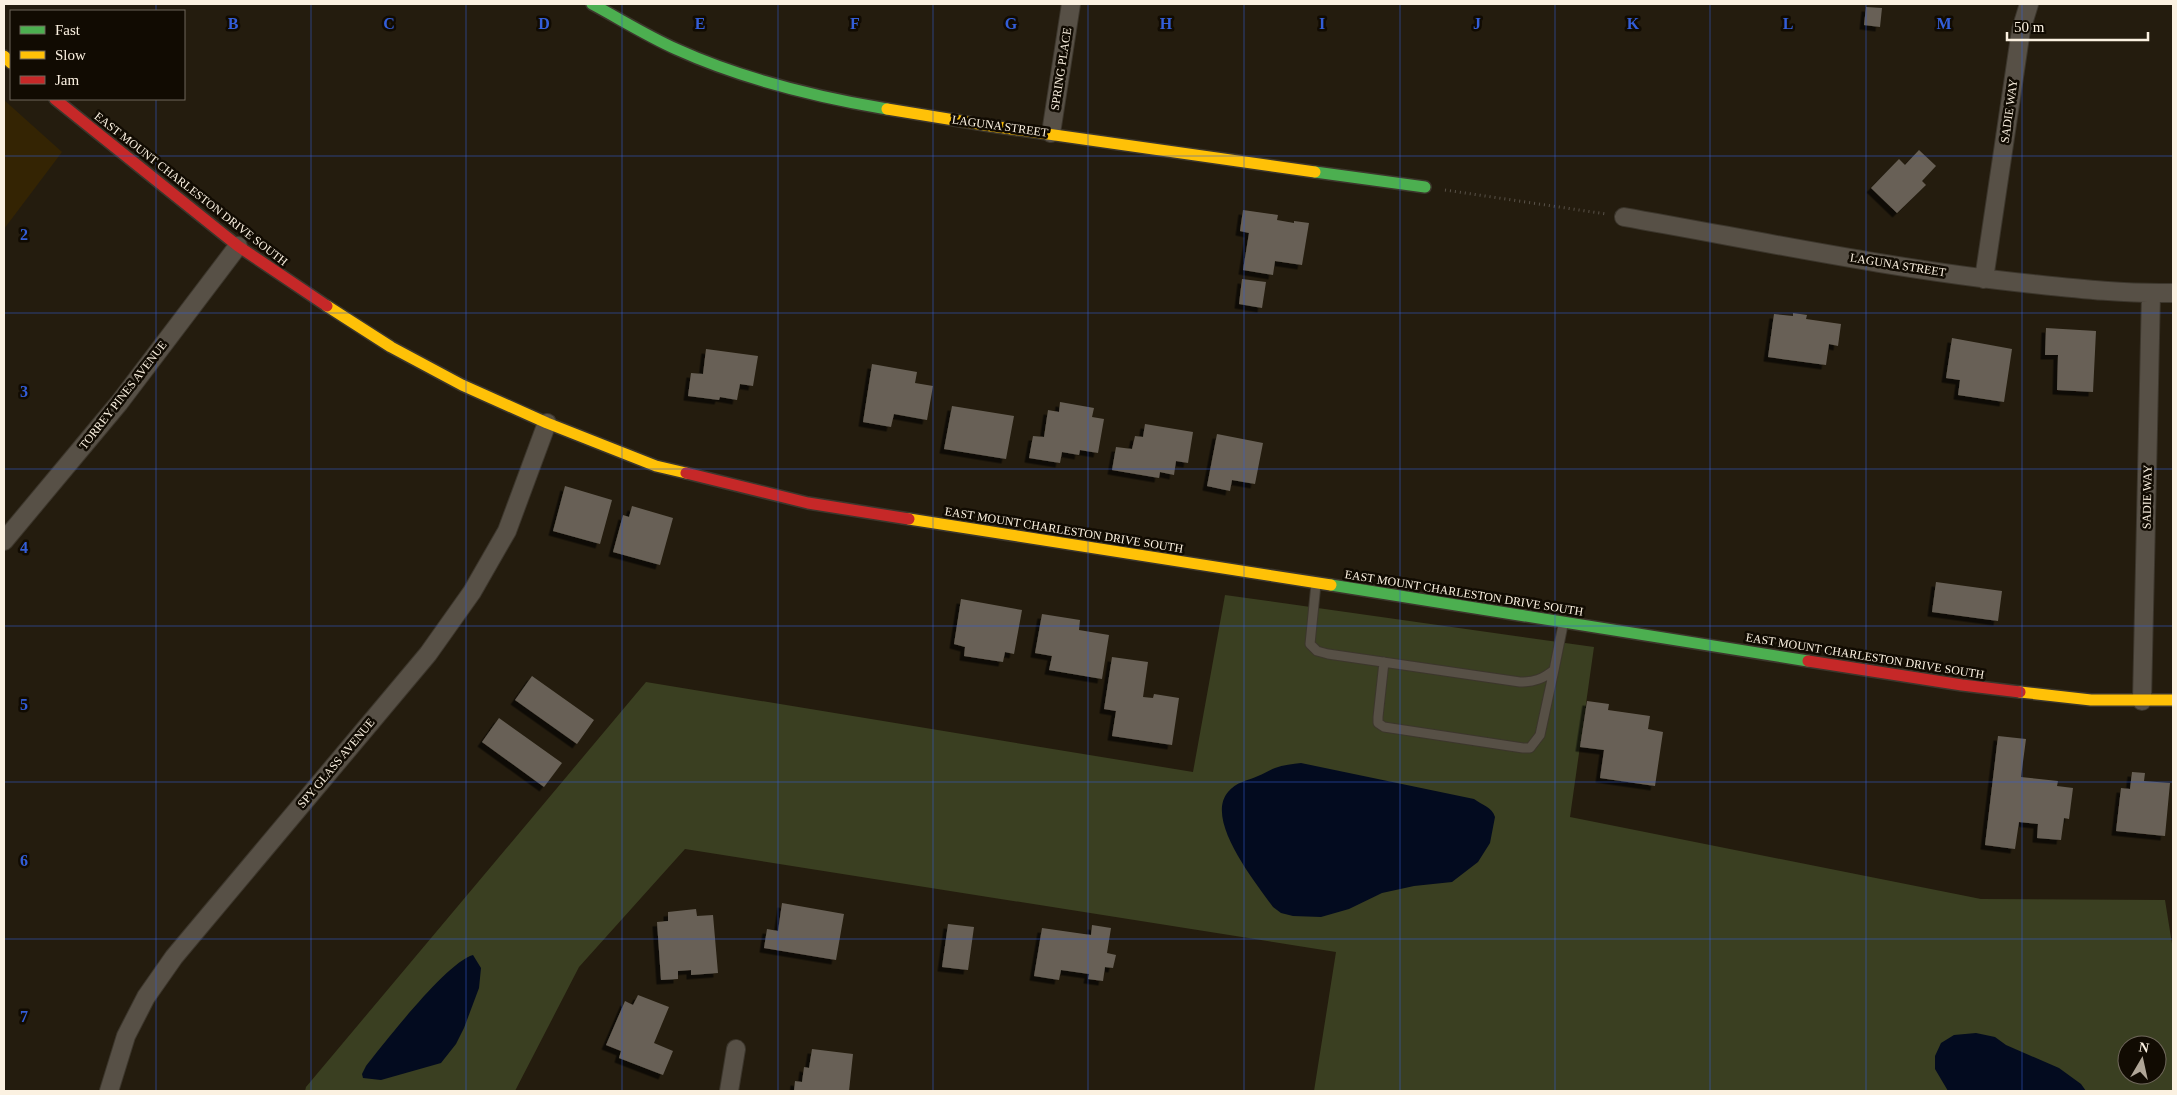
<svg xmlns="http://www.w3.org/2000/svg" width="2177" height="1095" font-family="Georgia,serif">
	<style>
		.built { fill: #342403 }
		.green { fill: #3a3f21; fill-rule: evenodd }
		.water { fill: #030b1f }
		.building { fill: #686156; filter: url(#shadow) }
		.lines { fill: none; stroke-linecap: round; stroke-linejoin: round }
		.lane-casing { stroke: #3c362c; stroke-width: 11 }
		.street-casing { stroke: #3c362c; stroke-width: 20 }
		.fast-casing { stroke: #3c362c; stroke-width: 14 }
		.slow-casing { stroke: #3c362c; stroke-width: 14 }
		.jam-casing { stroke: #3c362c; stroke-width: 14 }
		.path { stroke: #595249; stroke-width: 3; stroke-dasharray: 1 4; stroke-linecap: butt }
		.lane { stroke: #575046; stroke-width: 9 }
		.street { stroke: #575046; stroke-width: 18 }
		.fast { stroke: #4caf50; stroke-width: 11 }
		.slow { stroke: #ffc107; stroke-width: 11 }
		.jam { stroke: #c62828; stroke-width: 11 }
		.grid { fill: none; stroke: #335ed9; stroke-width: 1; stroke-opacity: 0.55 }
		.labels { text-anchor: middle; stroke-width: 5; stroke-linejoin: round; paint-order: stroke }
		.street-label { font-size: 12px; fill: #fbf1e1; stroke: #110b02 }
		.grid-label { font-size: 16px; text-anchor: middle; font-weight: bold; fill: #335ed9; stroke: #110b02; stroke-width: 5; stroke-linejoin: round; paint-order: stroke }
	</style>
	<defs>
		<filter id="shadow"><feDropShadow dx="-4.5" dy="4.5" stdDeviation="0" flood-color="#0009"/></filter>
	</defs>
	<rect width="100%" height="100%" fill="#241c0e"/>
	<path class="built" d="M4 100 62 152 4 229Z"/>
	<path class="green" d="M1225 595 1594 647 1570 817 1981 899 2165 900 2173 950V1091H1314L1336 952 685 849 579 967 515 1091H305L306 1087 646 682 1193 772ZM2127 1045H2157V1075H2127Z"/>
	<path class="water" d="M1301 763 1474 799C1482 805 1492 807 1495 817L1490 843 1478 862 1452 882 1414 886 1382 893 1349 909 1321 917 1293 916 1281 913 1273 907C1257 884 1204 820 1228 792 1236 782 1247 781 1258 776 1264 774 1269 770 1275 768 1283 765 1293 764 1301 763Z
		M473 955 481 968 479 988 464 1028 456 1044 441 1063 381 1080 363 1078 362 1074 366 1066C385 1042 447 962 473 955Z
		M1976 1033 1995 1037 2006 1045 2059 1068 2081 1084 2086 1091H1948L1935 1069V1056L1941 1043 1954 1035Z"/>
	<path class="building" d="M1866 7 1882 8 1880 27 1864 25Z
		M1919 150 1936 166 1922 181 1926 185 1897 213 1871 188 1899 159 1905 165Z
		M1243 210 1278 215 1277 220 1294 223V221L1309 223 1302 265 1275 261 1273 275 1243 270 1249 233 1240 231Z
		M1242 279 1266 282 1262 308 1239 304Z
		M1793 313 1807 315 1806 319 1841 324 1838 346 1829 344 1826 365 1768 357 1774 314 1793 316Z
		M2046 328 2096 331 2093 392 2057 390 2058 355H2045Z
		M1952 338 2012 349 2004 402 1958 395 1960 380 1946 378Z
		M706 349 758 356 753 386 740 384 737 400 720 397 719 400 688 396 691 373 703 374Z
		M872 364 917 372 915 383 933 386 927 420 894 414 891 427 863 422Z
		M1060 402 1094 408 1092 417 1104 419 1098 453 1080 450 1079 455 1062 452 1060 463 1029 458 1033 436 1044 437 1048 410 1059 412Z
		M952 406 1014 416 1006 459 944 449Z
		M1145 424 1193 432 1188 463 1176 461 1174 475 1160 472 1159 478 1112 470 1116 447 1132 449 1135 436 1143 437Z
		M1217 434 1263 443 1255 484 1232 480 1230 491 1207 486Z
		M565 486 612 500 600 544 553 531Z
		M632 506 673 518 660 565 613 552 623 515 629 517Z
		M1936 582 2002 591 1998 621 1932 612Z
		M961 599 1022 610 1014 654 1005 652 1003 662 964 656 965 647 954 644Z
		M1042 614 1080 620 1079 630 1109 635 1102 679 1049 670 1052 656 1035 653Z
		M1112 657 1148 662 1143 697 1153 698 1154 694 1179 698 1172 745 1112 736 1116 711 1104 709Z
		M532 676 594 720 577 744 515 700Z
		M1587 701 1609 704 1608 710 1650 716 1648 729 1663 732 1655 786 1600 778 1604 750 1580 747Z
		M499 718 562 763 544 787 482 742Z
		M1998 736 2026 739 2021 777 2058 781 2057 786 2073 788 2069 819 2064 818 2061 840 2037 838 2038 824 2019 822 2015 849 1985 845Z
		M2132 772 2145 773 2144 781 2170 783 2165 836 2116 831 2121 788 2130 789Z
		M782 903 844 914 836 960 764 948 767 929 778 931Z
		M696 909 697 916 713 915 718 973 691 975V970L678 971V979L661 980 657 922 668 921V912Z
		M948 924 974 927 968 970 942 967Z
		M1092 925 1111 928 1107 953 1116 955 1113 968 1105 967 1103 981 1088 979 1089 974 1061 970 1059 980 1034 976 1042 928 1091 935Z
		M638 995 669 1007 654 1043 673 1051 663 1075 619 1058 621 1051 606 1045 625 1001 633 1005Z
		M812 1049 853 1054 849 1091H794L795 1081 802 1082 804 1067 809 1068Z"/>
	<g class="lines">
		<g class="lane-casing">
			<path id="lane" d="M1316 584 1310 644 1317 651 1328 654 1520 682C1534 682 1543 679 1554 670L1563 625
				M1384 662 1378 717V723L1384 727 1523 748H1530L1540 735 1554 670"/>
		</g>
		<g class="street-casing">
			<path id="street" d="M1051 133 1071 4
				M1624 217C1760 241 1896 270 2033 284 2080 289 2126 294 2173 293
				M1984 279 2021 30 2029 4
				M4 541 119 403 238 246
				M2142 701 2151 293
				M109 1091 126 1036 146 997 174 957 428 654 472 592 507 531 547 423
				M729 1091 736 1049"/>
		</g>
		<g class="fast-casing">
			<path id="fast" d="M592 4C620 19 647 36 676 49 742 79 816 97 887 109
				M1315 172 1425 187
				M1331 585 1808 661"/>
		</g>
		<g class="slow-casing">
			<path id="slow" d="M4 56 11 63
				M887 109 991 126 1315 172
				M327 306 391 347 462 385 547 423 656 466 686 473
				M909 519 1331 585
				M2020 692 2091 700H2173"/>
		</g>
		<g class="jam-casing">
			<path id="jam" d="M55 99 238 246 327 306
				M686 473 808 503 909 519
				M1808 661 1962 685 2020 692"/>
		</g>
		<path class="path" d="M1445 190 1606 214"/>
		<use href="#lane" class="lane"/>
		<use href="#street" class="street"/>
		<use href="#fast" class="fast"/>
		<use href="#slow" class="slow"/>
		<use href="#jam" class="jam"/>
	</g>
	<path class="grid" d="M156 4V11M311 4V1091M466 4V1091M622 4V1091M778 4V1091M933 4V1091M1088 4V1091M1244 4V1091M1400 4V1091M1555 4V1091M1710 4V1091M1866 4V1091M2022 4V1091M156 99V1091M4 156H2173M4 313H2173M4 469H2173M4 626H2173M4 782H2173M4 939H2173"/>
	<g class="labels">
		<g class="street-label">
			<text transform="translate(1061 69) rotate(-81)" y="4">SPRING PLACE</text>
			<text transform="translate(2009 111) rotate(-82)" y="4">SADIE WAY</text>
			<text transform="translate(1000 126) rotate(8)" y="4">LAGUNA STREET</text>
			<text transform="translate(191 189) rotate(38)" y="4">EAST MOUNT CHARLESTON DRIVE SOUTH</text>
			<text transform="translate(1898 265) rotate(9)" y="4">LAGUNA STREET</text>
			<text transform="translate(123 395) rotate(-52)" y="4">TORREY PINES AVENUE</text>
			<text transform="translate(2147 497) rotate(-89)" y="4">SADIE WAY</text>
			<text transform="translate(1064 530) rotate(9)" y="4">EAST MOUNT CHARLESTON DRIVE SOUTH</text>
			<text transform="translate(1464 593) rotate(9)" y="4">EAST MOUNT CHARLESTON DRIVE SOUTH</text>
			<text transform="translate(1865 656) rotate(9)" y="4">EAST MOUNT CHARLESTON DRIVE SOUTH</text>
			<text transform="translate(336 763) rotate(-50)" y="4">SPY GLASS AVENUE</text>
		</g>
	</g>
	<g class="grid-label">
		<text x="233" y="29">B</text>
		<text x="389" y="29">C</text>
		<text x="544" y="29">D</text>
		<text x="700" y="29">E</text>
		<text x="855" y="29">F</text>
		<text x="1011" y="29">G</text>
		<text x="1166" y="29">H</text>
		<text x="1322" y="29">I</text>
		<text x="1477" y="29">J</text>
		<text x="1633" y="29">K</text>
		<text x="1788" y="29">L</text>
		<text x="1944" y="29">M</text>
		<text x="24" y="240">2</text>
		<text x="24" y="397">3</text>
		<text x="24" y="553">4</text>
		<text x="24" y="710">5</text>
		<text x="24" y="866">6</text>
		<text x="24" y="1022">7</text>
	</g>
	<rect width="2177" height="1095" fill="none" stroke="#fbf1e1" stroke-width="10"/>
	<rect x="10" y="10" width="175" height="90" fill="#110b02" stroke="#6f675b"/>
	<rect x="20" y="26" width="25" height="8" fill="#4caf50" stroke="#6f675b"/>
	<text x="55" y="35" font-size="15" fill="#fbf1e1">Fast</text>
	<rect x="20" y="51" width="25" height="8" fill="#ffc107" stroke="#6f675b"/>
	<text x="55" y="60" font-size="15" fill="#fbf1e1">Slow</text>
	<rect x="20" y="76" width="25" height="8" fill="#c62828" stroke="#6f675b"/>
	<text x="55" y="85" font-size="15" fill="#fbf1e1">Jam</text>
	<g transform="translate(2142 1060) rotate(9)"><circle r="24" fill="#110b02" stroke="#6f675b"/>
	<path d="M0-4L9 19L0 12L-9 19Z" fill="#b0a697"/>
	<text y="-8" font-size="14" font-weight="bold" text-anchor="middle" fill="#fbf1e1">N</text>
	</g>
	<path d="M2007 32v8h141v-8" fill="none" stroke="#fbf1e1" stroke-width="2.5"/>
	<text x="2014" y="32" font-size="15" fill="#fbf1e1" stroke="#110b02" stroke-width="4" paint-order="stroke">50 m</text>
</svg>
